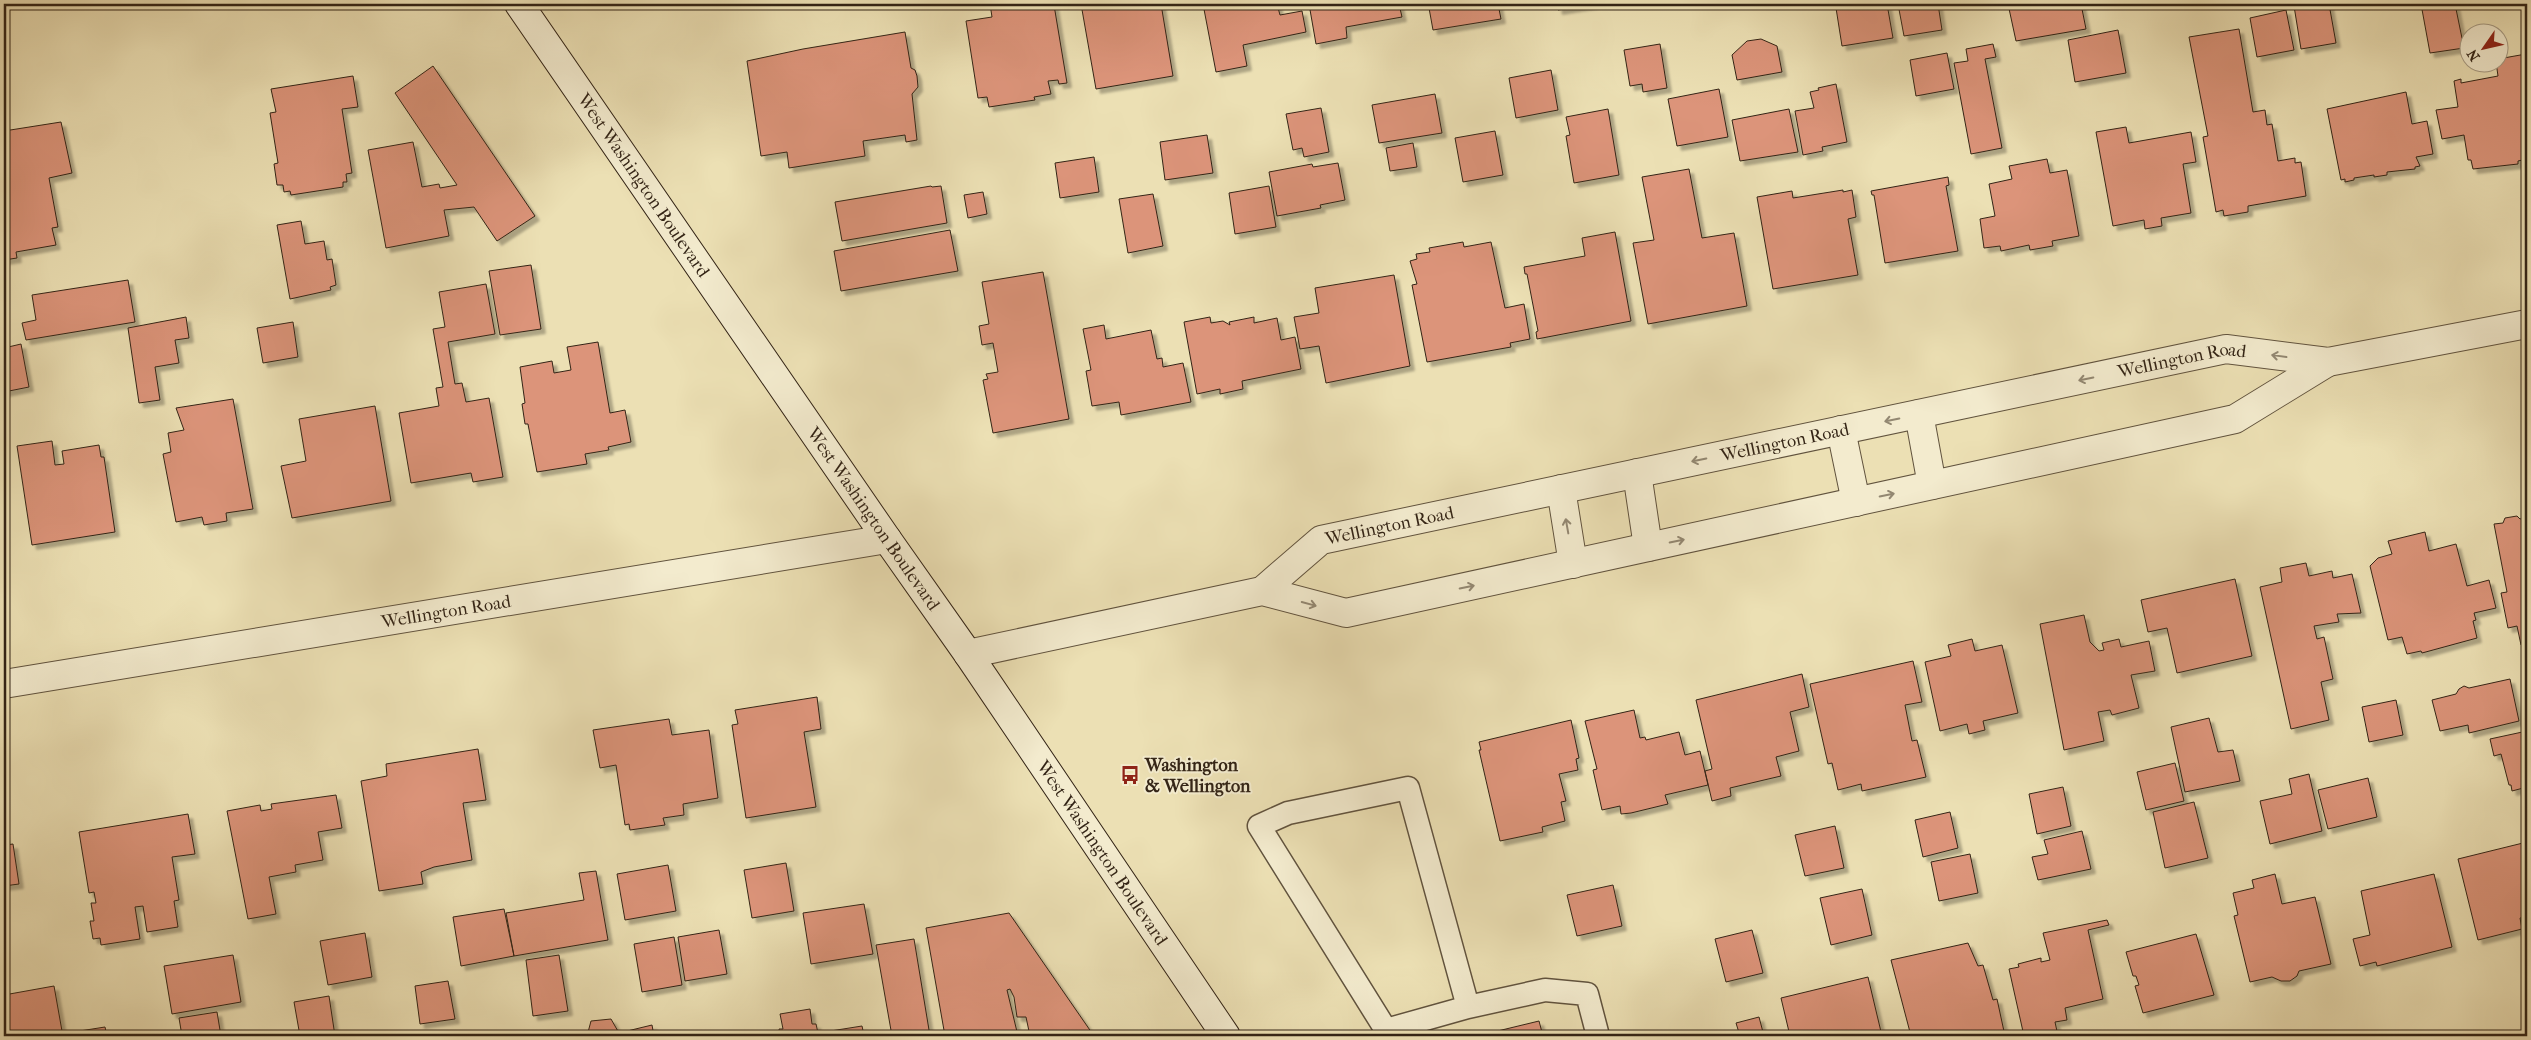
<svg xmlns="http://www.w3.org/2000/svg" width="2531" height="1040" font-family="'IM FELL French Canon',serif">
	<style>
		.building { fill: #dc947a; stroke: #332416; filter: url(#shadow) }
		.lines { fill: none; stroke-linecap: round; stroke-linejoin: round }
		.service-casing { stroke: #61533e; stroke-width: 25 }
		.minor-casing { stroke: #61533e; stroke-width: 30 }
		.secondary-casing { stroke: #332416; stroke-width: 30 }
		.service { stroke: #f3ebce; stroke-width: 22 }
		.minor { stroke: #f3ebce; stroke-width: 28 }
		.secondary { stroke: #f3ebce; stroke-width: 28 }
		.oneway { stroke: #938872 }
		.labels { text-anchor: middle; stroke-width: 4; stroke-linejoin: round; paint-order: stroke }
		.street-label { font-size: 18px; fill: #332416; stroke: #f3ebce }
		.poi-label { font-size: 18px; font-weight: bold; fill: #332416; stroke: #f3ebce; text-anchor: start }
	</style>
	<defs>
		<filter id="shadow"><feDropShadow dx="4.5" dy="4.5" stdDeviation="1" flood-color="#0004"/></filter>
	</defs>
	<rect width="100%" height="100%" fill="#ece0b4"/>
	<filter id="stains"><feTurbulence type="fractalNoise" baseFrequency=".004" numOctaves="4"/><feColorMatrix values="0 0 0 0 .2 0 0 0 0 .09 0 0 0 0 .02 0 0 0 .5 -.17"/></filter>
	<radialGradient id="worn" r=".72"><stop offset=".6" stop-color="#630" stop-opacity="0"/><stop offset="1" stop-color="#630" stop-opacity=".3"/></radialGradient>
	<path class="building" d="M990 4H1027V9L1054 5 1067 83 1059 84 1058 80 1048 81 1051 94 1034 97 1035 100 989 107 987 97 978 98 966 21 992 17Z
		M1081 4H1161L1173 76 1096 89Z
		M1203 4H1277L1280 15 1302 11 1306 32 1243 45 1247 66 1216 72Z
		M1309 4H1399L1402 17 1346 27 1347 38 1316 44Z
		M1430 4H1498L1501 19 1433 30 1429 8Z
		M1557 4H1594L1558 10Z
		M1862 4H1887L1893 38 1842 46 1836 8Z
		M1898 4H1938L1942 30 1904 36Z
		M2008 4H2081L2086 29 2016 41Z
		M2306 4H2329L2336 43 2301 49 2294 6Z
		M2421 4H2455L2464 48 2430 53Z
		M2286 10 2294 50 2257 57 2250 18Z
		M2239 29 2253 112 2265 110 2267 125 2272 124 2278 161 2295 158V163L2301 162 2306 196 2248 206V212L2224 216 2223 210 2216 212 2203 137 2208 136 2189 37Z
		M2118 30 2126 73 2075 82 2068 40Z
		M905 32 911 68 915 70 917 76 918 87 912 94 917 140 906 142 905 135 863 141 865 156 789 168 787 152 761 156 747 61 803 49Z
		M1761 39 1777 46 1782 72 1737 80 1732 55 1747 41Z
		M1660 44 1667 88 1643 92 1642 84 1630 86 1624 50Z
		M1993 44 1996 57 1985 59 2002 148 1971 154 1954 63 1968 61 1966 49Z
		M1947 53 1954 89 1916 96 1910 60Z
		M2526 54 2527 159 2518 161V164L2473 169 2471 160H2468L2464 135 2442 139 2436 110 2458 107 2454 81 2461 79V83L2498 76 2496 62H2498V59Z
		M433 66 535 216 497 241 474 207 444 210 449 236 386 248 368 150 413 142 422 187 439 184 440 188 457 185 395 93Z
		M1551 70 1558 110 1516 118 1509 78Z
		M353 76 358 107 342 109 352 173 346 174 347 182H343V187L291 195 290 191 284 192 283 185H277L274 164 278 163 270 113 276 112 271 89Z
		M1836 84 1847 142 1822 147 1823 151 1803 155 1795 111 1814 108 1810 92 1819 90 1818 88Z
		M1719 89 1728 137 1677 146 1668 99Z
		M2406 92 2412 124 2427 121 2433 154 2416 157 2420 166 2415 167V169L2387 172V175L2374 177V175L2354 178V180L2345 182V179L2341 180 2327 109Z
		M1435 94 1442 133 1379 143 1372 105Z
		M1321 108 1329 152 1304 157 1302 148 1293 150 1286 114Z
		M1608 109 1619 175 1574 183 1566 136 1570 135 1566 117Z
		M1789 109 1798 152 1740 161 1732 120Z
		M61 122 72 173 49 178 58 227 52 228 56 245 16 252 17 258 4 260V131Z
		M2126 127 2129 143 2191 132 2196 162 2183 164 2191 213 2161 218 2162 226 2145 229 2144 220 2113 226 2096 132Z
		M1495 131 1503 175 1463 182 1455 138Z
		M1207 135 1213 173 1165 180 1160 142Z
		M1413 143 1417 167 1390 171 1386 148Z
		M1094 157 1099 192 1060 198 1055 163Z
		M2047 159 2050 173 2067 170 2079 236 2052 241 2053 246 2030 250 2029 245 2001 251 2000 246 1984 248 1980 219 1995 216 1989 184 2012 179 2009 166Z
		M1338 163 1345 200 1320 205 1321 208 1277 216 1269 172 1312 164 1313 167Z
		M1689 169 1702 238 1734 233 1747 306 1648 324 1633 243 1654 240 1642 177Z
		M1948 177 1949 185 1946 186 1958 251 1885 263 1874 195H1872L1871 191Z
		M931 186 932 187 941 186 947 223 842 241 835 202Z
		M1269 186 1276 227 1235 234 1229 193Z
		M1843 190V192L1852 190 1856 217 1848 219 1858 275 1773 289 1757 197 1792 191 1793 198Z
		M983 192 987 214 968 218 964 195Z
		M1153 194 1163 246 1128 253 1119 199Z
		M301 221 305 244 324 241 327 260 332 259 336 285 330 287 331 290 290 299 277 225Z
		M950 230 958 271 841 291 834 251Z
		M1615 232 1631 321 1537 339 1536 332 1538 331 1527 274H1525L1524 267 1585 256 1582 238Z
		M1463 242 1464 247 1491 242 1505 308 1524 304 1530 339 1510 343 1511 347 1427 362 1412 285 1417 284 1410 261 1417 259 1416 254 1430 252 1429 248Z
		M531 265 541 329 500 335 489 271Z
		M1043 272 1069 419 993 433 983 380 988 379 986 374 998 372 993 343 982 345 979 326 989 324 982 282Z
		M1394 275 1410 366 1326 383 1319 346 1300 349 1294 317 1319 313 1315 288Z
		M128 280 135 322 26 340 22 323 36 320 32 295Z
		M486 284 495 334 448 342 455 384 462 383 466 402 489 398 503 477 473 482 471 473 411 483 399 413 439 406 436 388 443 387 433 329 445 327 439 292Z
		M186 317 189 338 175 340 179 363 155 367 160 400 139 403 128 328Z
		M1210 317 1211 323 1223 321 1230 325 1229 322 1254 317V323L1277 318 1281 340 1295 337 1301 369 1242 381 1243 389 1220 394V389L1197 394 1184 322Z
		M293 322 298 357 263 363 257 328Z
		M1104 325 1106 339 1151 330 1157 359 1162 358 1163 367 1183 363 1191 402 1121 415 1119 402 1092 406 1086 371 1091 370 1083 329Z
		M598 342 610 413 625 410 631 442 608 447 609 450 585 454 587 464 537 472 528 424H525L522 404 525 403 520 367 552 361 554 373 571 370 567 347Z
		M21 344 29 387 4 392V348Z
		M233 399 253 509 226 513 227 521 204 525 202 517 176 522 163 454 171 452 168 433 184 430 176 408Z
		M375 406 391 501 292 518 281 466 306 461 299 419Z
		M52 441 55 465 64 464 62 451 99 445 101 457H104L115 532 32 545 17 446Z
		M2517 516 2520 519 2527 517 2526 648 2525 644 2521 645 2517 626 2508 628 2501 593 2507 592 2494 524 2503 523 2505 518Z
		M2425 532 2429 551 2456 544 2467 586 2489 580 2496 608 2474 613 2476 620 2473 621 2477 638 2422 653 2421 651 2407 654 2402 637 2388 640 2370 566 2378 558 2392 554 2388 541Z
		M2306 563 2309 576 2332 571 2333 578 2352 574 2361 613 2337 614 2339 622 2314 626 2317 639 2324 637 2333 679 2321 682 2329 720 2291 729 2260 587 2282 582 2280 568Z
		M2235 579 2252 656 2177 673 2167 628 2148 632 2141 600Z
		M2084 615 2090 642 2099 651 2104 650 2102 643 2119 639 2121 647 2149 641 2155 671 2131 675 2139 708 2112 715 2110 710 2098 712 2104 741 2064 750 2040 624Z
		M1972 639 1975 651 2002 645 2018 713 1983 721 1985 730 1969 734 1967 724 1940 731 1925 662 1951 656 1948 645Z
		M1913 661 1922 702 1905 705 1912 741 1917 740 1926 777 1862 791 1861 784 1838 790 1832 763 1828 764 1810 684Z
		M1802 674 1809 707 1790 712 1799 751 1776 757 1781 776 1730 788 1731 796 1712 801 1705 771 1712 769 1696 700Z
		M2510 679 2519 721 2469 733 2468 725 2440 731 2432 700 2456 694 2459 689 2464 686 2469 688Z
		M817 697 821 729 804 732 816 807 746 818 732 725 738 724 735 710Z
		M2396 700 2403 735 2369 742 2362 707Z
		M1634 710 1640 738 1645 737 1646 740 1679 732 1685 755 1700 751 1708 785 1665 795 1668 804 1631 813 1621 814 1620 806 1602 810 1593 770 1597 769 1585 721Z
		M2209 718 2218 752 2233 750 2240 781 2185 792 2171 727Z
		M669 719 672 735 709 730 718 798 683 804 684 815 663 818 665 825 630 830 629 824 625 825 616 765 600 768 593 730Z
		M1571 720 1579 758 1576 759 1578 770 1559 774 1566 801 1561 802 1565 821 1542 827 1543 832 1500 841 1479 750H1481L1479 742Z
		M2527 731V787L2512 791 2511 785H2509L2501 754 2494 756 2490 739Z
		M478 749 486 800 463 803 472 860 434 867 421 872 423 884 379 891 361 781 387 776 386 764Z
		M2175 763 2184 801 2146 810 2137 772Z
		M2309 774 2322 831 2270 844 2260 801 2292 794 2289 779Z
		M2368 778 2377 817 2328 829 2318 790Z
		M2063 787 2071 826 2037 834 2029 794Z
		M336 795 342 828 318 832 323 860 295 865 296 872 269 877 276 914 248 919 227 811 260 805 261 811 272 809 271 804Z
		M2194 802 2208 858 2165 868 2153 812Z
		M1950 812 1958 848 1923 857 1915 820Z
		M188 814 195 854 172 857 179 900 174 901 178 927 147 932 143 906 135 907 140 939 101 945 100 938 93 939 90 921H94L91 903H96L94 892 89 893 79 832Z
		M1835 826 1844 868 1805 876 1795 835Z
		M2082 831 2091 869 2038 880 2032 857 2048 854 2044 840Z
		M4 832 6 845 13 844 19 884 4 886Z
		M2527 842V917L2520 918 2522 929 2478 940 2458 859Z
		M1970 854 1978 893 1939 901 1931 862Z
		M786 863 794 911 752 918 744 870Z
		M668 865 676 911 625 920 617 874Z
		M596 871 608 940 514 956 506 913 584 900 579 873Z
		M2275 874 2282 904 2315 897 2331 964 2299 971 2297 976 2290 981H2281L2272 977 2250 982 2234 916 2238 915 2233 893 2254 888 2252 880Z
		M2434 874 2452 947 2377 966 2376 962 2360 966 2353 939 2370 935 2361 891Z
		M1613 885 1622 926 1577 936 1567 895Z
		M1862 889 1872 935 1831 945 1820 898Z
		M864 904 873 954 811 964 803 913Z
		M504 909 514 956 461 966 453 917Z
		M1009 913 1094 1036H1030L1026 1017H1017L1014 997 1010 989 1007 990 1018 1036H945L926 928Z
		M2107 920 2109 925 2088 930 2103 999 2065 1008 2067 1020 2055 1022 2058 1036H2024L2009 969 2019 967 2018 964 2041 958V962L2050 960 2043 933Z
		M719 930 727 974 685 981 678 937Z
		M1752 930 1763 973 1726 982 1715 939Z
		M365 933 372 977 328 985 320 941Z
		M2196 934 2214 995 2143 1013 2135 986 2139 985 2136 976H2133L2126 952Z
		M674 937 682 985 642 992 634 944Z
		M914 939 930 1036H892L876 945Z
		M1968 943 1978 966 1983 965 1993 1000 1997 999 2005 1036H1911L1891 960Z
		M233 955 241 1002 172 1014 164 966Z
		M559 955 568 1011 533 1016 526 960Z
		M1868 977 1882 1036H1790L1781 998Z
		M448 981 455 1019 420 1024 415 986Z
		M54 986 62 1031 32 1036H8L4 995Z
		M329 996 335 1036H300L294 1002Z
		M810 1009 812 1024H816L818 1033 862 1026 864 1035 869 1034V1036H780L779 1029H783L780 1014Z
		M217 1012 221 1036H182L179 1018Z
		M1759 1017 1764 1036H1740L1736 1023Z
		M611 1019 619 1033 652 1025 654 1036H587L591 1021Z
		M1539 1021 1543 1036H1477Z
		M105 1027 107 1036H68L67 1033Z"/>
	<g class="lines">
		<g class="service-casing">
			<path id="service" d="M1468 1007 1408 788 1288 813 1259 826 1386 1030 1468 1007 1545 990 1587 994 1598 1036"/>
		</g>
		<g class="minor-casing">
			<g id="minor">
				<path d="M1919 414 1932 485"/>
				<path d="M1841 430 1856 502"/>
				<path d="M1637 473 1648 547"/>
				<path d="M1561 489 1573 564"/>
				<path id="s1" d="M1262 591 1321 540 2226 349 2328 362 2527 324"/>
				<path d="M968 654 1262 591 1346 613 2235 419 2328 362"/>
				<path id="s2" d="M4 684 887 539"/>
			</g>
		</g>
		<g class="secondary-casing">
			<g id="secondary">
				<path id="s3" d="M519 4 887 539 968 654 1226 1036"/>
			</g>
		</g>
		<use href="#service" class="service"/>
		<use href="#minor" class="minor"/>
		<use href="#secondary" class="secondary"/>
	</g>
	<defs><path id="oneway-shaft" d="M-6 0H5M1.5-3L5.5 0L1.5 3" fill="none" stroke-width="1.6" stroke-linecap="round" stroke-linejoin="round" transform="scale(1.25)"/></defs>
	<g class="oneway">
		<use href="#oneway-shaft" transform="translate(2279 356) rotate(-172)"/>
		<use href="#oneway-shaft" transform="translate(2086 379) rotate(168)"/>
		<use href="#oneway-shaft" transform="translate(1892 420) rotate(168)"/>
		<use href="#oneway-shaft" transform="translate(1699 460) rotate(168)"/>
		<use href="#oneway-shaft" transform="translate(1887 495) rotate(-12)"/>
		<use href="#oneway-shaft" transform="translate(1567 526) rotate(-100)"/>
		<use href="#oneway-shaft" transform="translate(1677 541) rotate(-12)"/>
		<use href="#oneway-shaft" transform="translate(1467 587) rotate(-12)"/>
		<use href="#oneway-shaft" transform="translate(1309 604) rotate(15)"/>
	</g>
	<defs>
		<g id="bus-bare" transform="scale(1.5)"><path d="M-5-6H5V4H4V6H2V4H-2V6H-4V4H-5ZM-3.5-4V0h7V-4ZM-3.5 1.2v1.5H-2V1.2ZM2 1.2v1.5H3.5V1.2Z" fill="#8f2418" stroke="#f3ebce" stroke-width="2.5" paint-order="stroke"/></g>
	</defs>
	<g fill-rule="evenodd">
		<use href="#bus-bare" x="1130" y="775"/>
	</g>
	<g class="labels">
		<g class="street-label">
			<text dy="6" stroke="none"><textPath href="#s3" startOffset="220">West Washington Boulevard</textPath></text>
			<text dy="6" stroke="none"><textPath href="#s1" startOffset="958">Wellington Road</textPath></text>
			<text dy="6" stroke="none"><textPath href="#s1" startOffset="552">Wellington Road</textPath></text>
			<text dy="6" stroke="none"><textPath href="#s3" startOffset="625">West Washington Boulevard</textPath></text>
			<text dy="6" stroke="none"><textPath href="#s1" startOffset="148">Wellington Road</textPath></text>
			<text dy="6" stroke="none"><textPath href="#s2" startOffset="448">Wellington Road</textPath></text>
			<text dy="6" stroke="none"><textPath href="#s3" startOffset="1030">West Washington Boulevard</textPath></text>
		</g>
		<g class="poi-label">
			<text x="1145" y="771">Washington<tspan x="1145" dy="21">&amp; Wellington</tspan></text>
		</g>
	</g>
	<rect width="2531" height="1040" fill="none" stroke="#ece0b4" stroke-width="20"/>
	<rect x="5" y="5" width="2521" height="1030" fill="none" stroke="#332416" stroke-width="2.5"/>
	<rect x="10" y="10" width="2511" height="1020" fill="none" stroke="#332416"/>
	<g transform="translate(2484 48) rotate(236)"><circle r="24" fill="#f3ebce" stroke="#a69b84"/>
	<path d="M0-4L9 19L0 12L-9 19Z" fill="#8f2418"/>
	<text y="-8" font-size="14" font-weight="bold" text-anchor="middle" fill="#332416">N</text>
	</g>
	<rect width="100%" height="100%" filter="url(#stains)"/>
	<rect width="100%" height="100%" fill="url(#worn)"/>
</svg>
